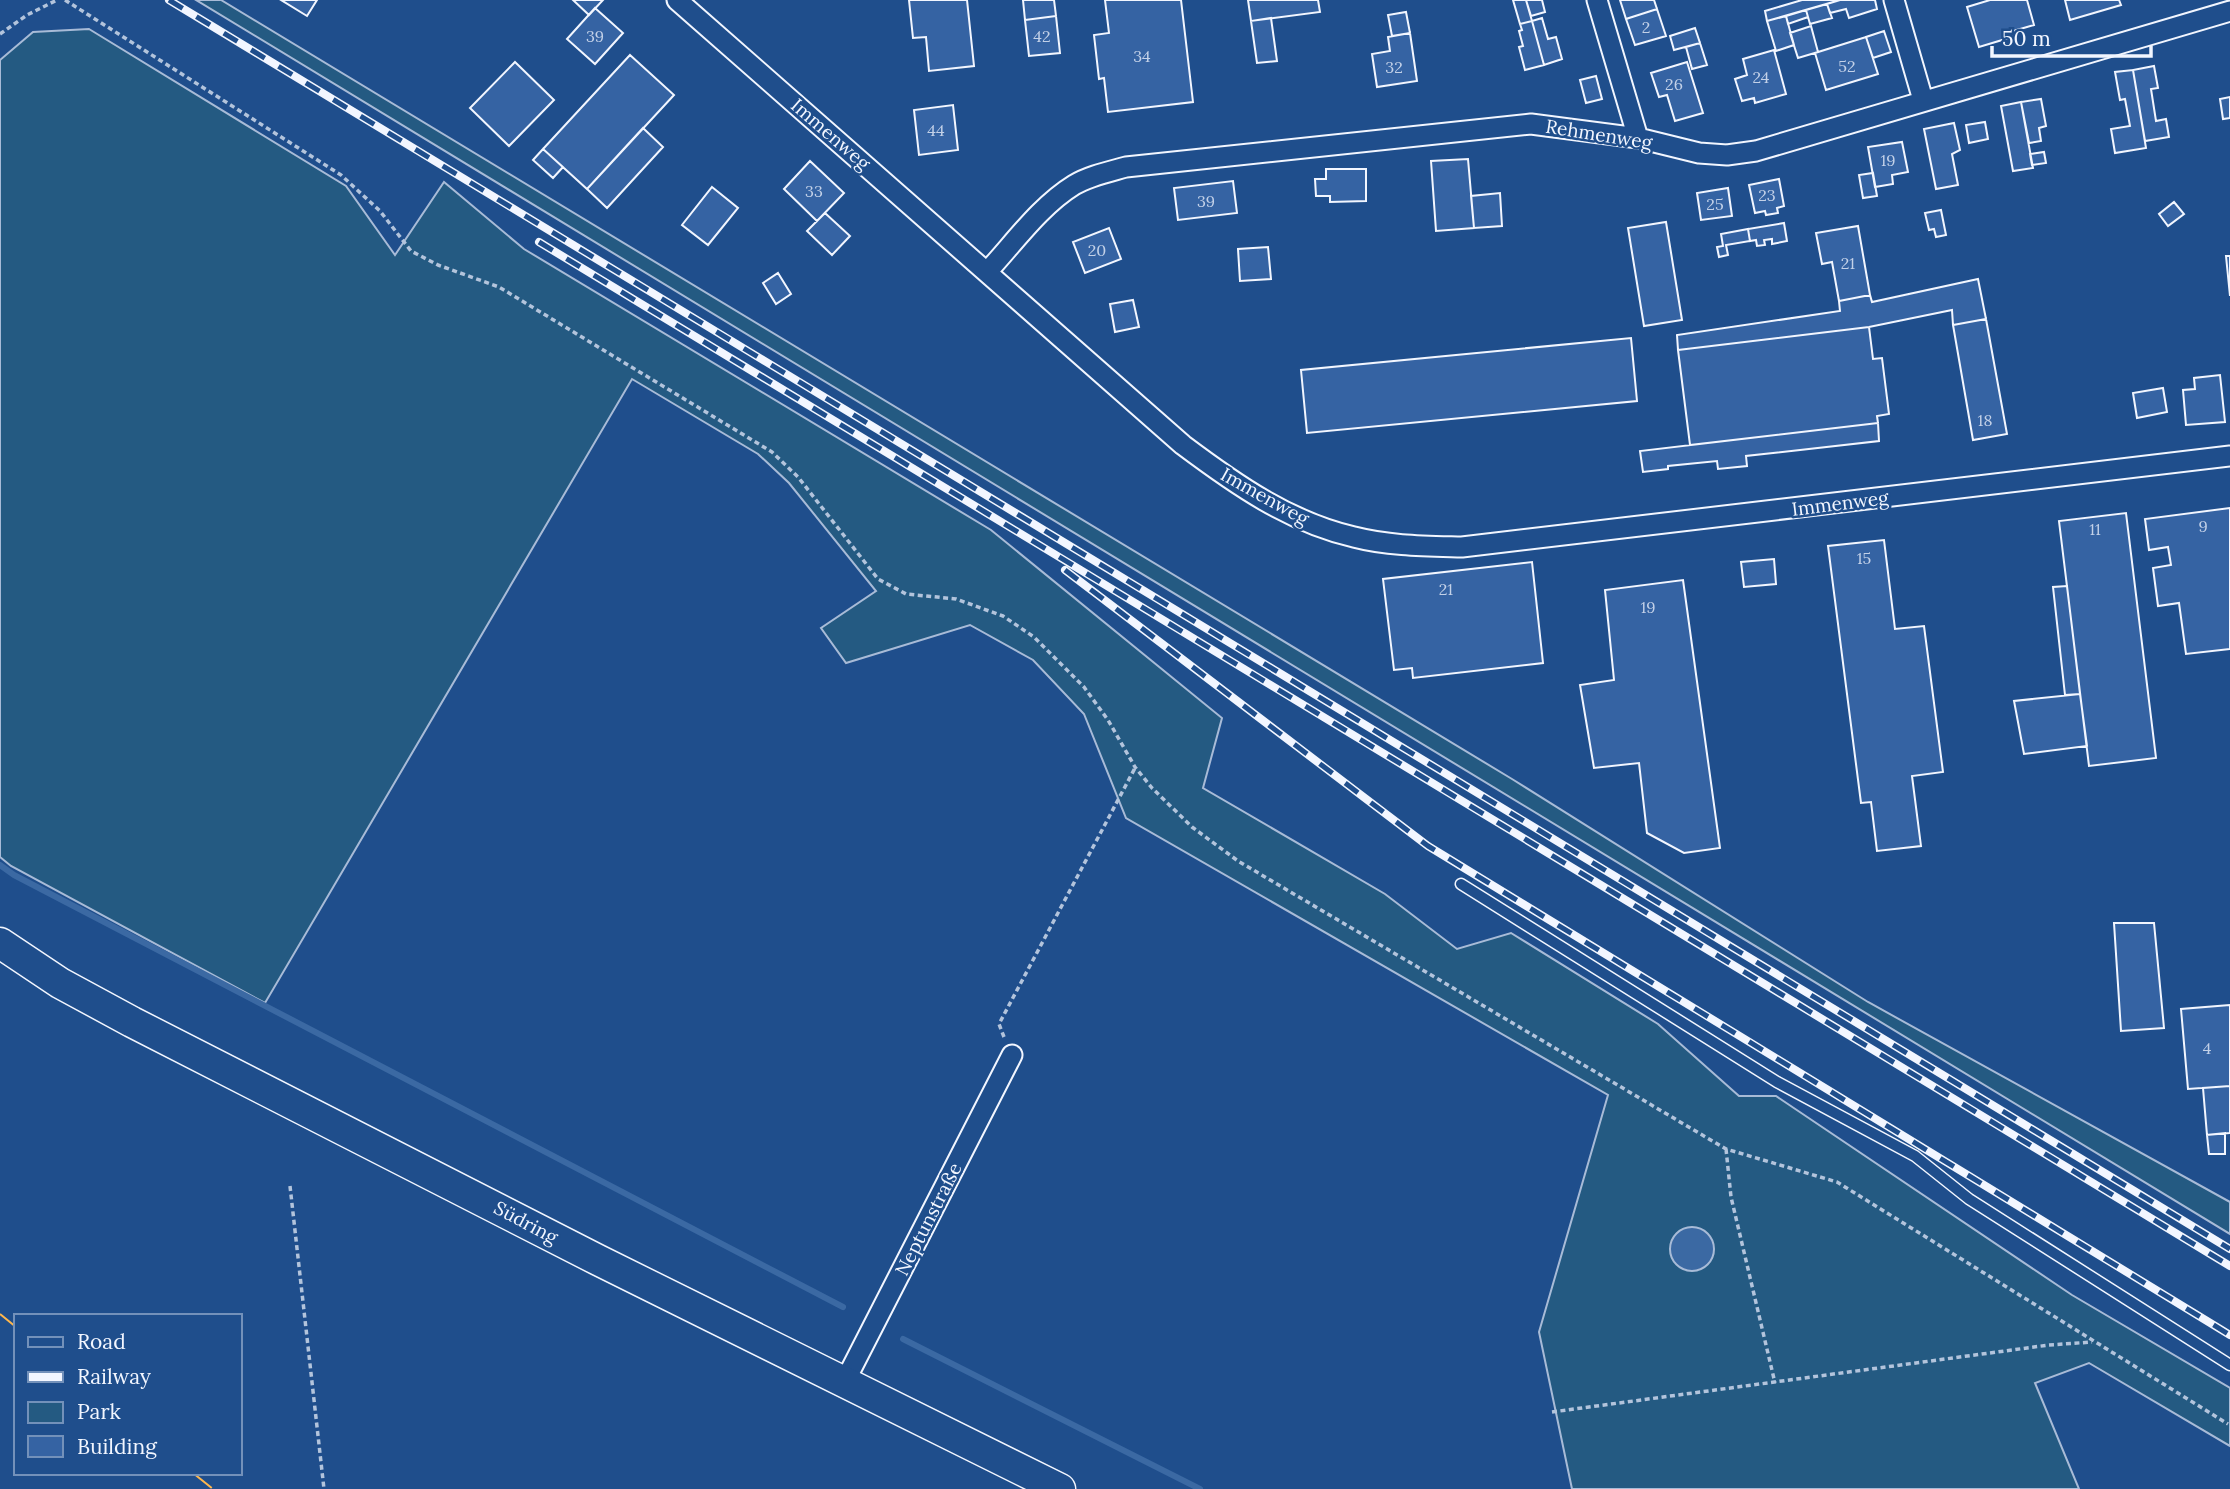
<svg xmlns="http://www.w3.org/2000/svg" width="2230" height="1489" font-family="Lora,serif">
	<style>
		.green { fill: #245a82; stroke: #a8bbd7; stroke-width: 2 }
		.water { fill: #3b69a3; stroke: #a8bbd7; stroke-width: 2 }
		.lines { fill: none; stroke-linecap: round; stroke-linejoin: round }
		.stream { stroke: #3b69a3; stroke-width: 6 }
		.building { fill: #3563a3; stroke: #f2f6ff; stroke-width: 2 }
		.lane-casing { stroke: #f2f6ff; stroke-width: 13 }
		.street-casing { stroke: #f2f6ff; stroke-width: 23 }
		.primary-casing { stroke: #f2f6ff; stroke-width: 33 }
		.path { stroke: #b3c4dc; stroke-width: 3.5; stroke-dasharray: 5 3.5; stroke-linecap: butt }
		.lane { stroke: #1f4e8c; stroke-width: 10 }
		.street { stroke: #1f4e8c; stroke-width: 19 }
		.primary { stroke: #1f4e8c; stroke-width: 30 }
		.rail-casing { stroke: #f2f6ff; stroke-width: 8 }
		.rail { stroke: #1f4e8c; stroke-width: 5; stroke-dasharray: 16; stroke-linecap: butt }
		.power { stroke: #ffb74d; stroke-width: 2; stroke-dasharray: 24 5 3.5 5; stroke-linecap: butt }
		.labels { text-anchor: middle; stroke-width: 5; stroke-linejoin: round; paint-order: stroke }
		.number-label { font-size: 16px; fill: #c3d1e8 }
		.street-label { font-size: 19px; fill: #f2f6ff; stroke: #1f4e8c }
	</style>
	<rect width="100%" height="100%" fill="#1f4e8c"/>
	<path class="green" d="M196 0H221L1512 779 1868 1002 2230 1202V1234Z
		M89 29 346 186 395 255 444 182 524 249 991 530 1222 718 1203 788 1385 894 1457 949 1511 933 1658 1024 1739 1096H1776L2072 1295 2230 1388V1446L2089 1363 2035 1383 2079 1489H1572L1539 1332 1608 1095 1126 818 1084 714 1033 660 970 625 846 663 821 628 876 591 789 483 758 454 632 379 265 1003 11 866 0 857V60L33 32Z"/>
	<path class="water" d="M1670 1249a22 22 0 1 1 44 0a22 22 0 1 1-44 0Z"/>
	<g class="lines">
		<path class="stream" d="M0 865 14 875 843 1307
			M903 1339 1200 1489"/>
	</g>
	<path class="building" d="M281 0H317L307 16Z
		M573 0H603L589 15Z
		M909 0H967L974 66 929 71 926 37 913 38Z
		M1023 0H1054L1056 16 1025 20Z
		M1105 0H1181L1193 102 1108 112 1104 78 1099 79 1094 35 1109 33Z
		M1248 0H1318L1320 12 1251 21Z
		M1513 0H1526L1532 21 1520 24Z
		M1526 0H1542L1545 12 1531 16Z
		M1620 0H1654L1657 9 1626 19Z
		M1802 0H1840L1767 21 1765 11Z
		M1840 0H1875L1877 9 1849 18 1846 9 1830 13 1827 4Z
		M1990 0H2027L2034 25 2010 32 2012 37 1979 47 1967 7Z
		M2065 0H2119L2121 5 2070 20Z
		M1827 4 1832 18 1810 24 1806 10Z
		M595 8 623 33 595 64 567 39Z
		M1657 9 1666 36 1635 45 1626 19Z
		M1806 10 1808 17 1788 24 1786 16Z
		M1406 12 1410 33 1392 36 1388 15Z
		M1056 16 1060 53 1029 56 1025 20Z
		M1786 16 1794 45 1776 51 1767 21Z
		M1271 18 1277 61 1257 63 1251 21Z
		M1542 18 1548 39 1556 37 1562 59 1544 65 1532 21Z
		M1532 21 1544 65 1525 70 1519 47 1523 46 1519 31 1522 30 1520 24Z
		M1811 26 1818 52 1798 58 1790 33Z
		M1695 28 1700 43 1674 50 1670 36Z
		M1884 31 1891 52 1873 58 1866 37Z
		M1410 33 1417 81 1377 87 1372 54 1390 51 1388 37Z
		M1866 37 1878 74 1826 90 1815 53Z
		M1700 43 1707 65 1692 69 1686 47Z
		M1774 50 1786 94 1755 103 1754 98 1742 101 1735 79 1747 75 1743 59Z
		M630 55 674 95 587 189 543 149Z
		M515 62 554 100 509 146 470 108Z
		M1687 62 1703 113 1675 121 1667 95 1659 97 1651 73Z
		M2154 66 2158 88 2151 89 2156 121 2166 119 2169 137 2145 141 2133 70Z
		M2133 70 2146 148 2115 153 2111 129 2130 126 2125 99 2120 100 2115 72Z
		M1596 76 1602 99 1586 103 1580 80Z
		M2230 97V118L2223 119 2220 99Z
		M2041 99 2046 126 2039 128 2041 141 2029 143 2021 102Z
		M2021 102 2033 168 2013 171 2001 106Z
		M953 105 958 150 919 155 914 110Z
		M1985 122 1988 139 1969 143 1966 125Z
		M1954 123 1960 150 1952 154 1958 185 1936 189 1924 129Z
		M643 128 663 147 607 208 587 189Z
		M1902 142 1908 172 1892 175 1893 184 1875 187 1868 147Z
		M543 149 563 167 553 178 533 160Z
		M2044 152 2046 163 2032 165 2030 154Z
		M1468 159 1474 228 1436 231 1431 161Z
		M810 161 844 193 817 221 784 189Z
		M1326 169H1366V201L1330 202V196H1316L1315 179H1326Z
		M1873 173 1877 196 1863 198 1859 175Z
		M1779 179 1784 206 1777 208 1778 213 1766 215 1765 211 1755 213 1749 185Z
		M1233 181 1237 213 1178 220 1174 188Z
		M712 187 738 208 708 245 682 225Z
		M1728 188 1732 216 1701 220 1697 193Z
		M1500 193 1502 226 1474 228 1471 196Z
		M2174 202 2184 214 2168 226 2159 214Z
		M1941 210 1946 235 1936 237 1934 229 1929 230 1925 213Z
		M825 213 850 236 832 255 807 231Z
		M1666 222 1682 320 1644 326 1628 228Z
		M1784 223 1787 241 1772 244V239L1764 240 1765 245 1757 246 1756 240 1750 241 1748 229Z
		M1858 226 1870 295 1839 301 1832 262 1822 264 1816 233Z
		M1109 228 1121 259 1085 273 1073 242Z
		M1748 229 1750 241 1726 245 1728 255 1719 257 1717 247 1723 246 1721 234Z
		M1268 247 1271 279 1240 281 1238 249Z
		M2226 256H2230V296Z
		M778 273 791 294 776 304 763 283Z
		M1978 279 1986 319 1953 325 1952 310 1869 327 1678 350 1677 335 1840 311 1839 301 1870 295 1872 302Z
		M1133 300 1139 327 1115 332 1110 304Z
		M1986 319 2007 434 1973 440 1953 325Z
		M1869 327 1873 359 1882 358 1889 414 1877 416 1878 423 1690 445 1678 350Z
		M1631 338 1637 401 1307 433 1301 370Z
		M2220 375 2225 422 2186 425 2183 390 2195 389 2194 378Z
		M2163 388 2167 412 2137 418 2133 393Z
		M1878 423 1879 441 1746 456 1747 466 1718 469 1717 461 1668 466V469L1643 472 1640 451Z
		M2230 508V649L2186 654 2179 603 2158 606 2153 568 2171 565 2168 547 2149 550 2145 519Z
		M2126 513 2156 758 2089 766 2059 521Z
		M1884 540 1895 629 1924 626 1943 772 1912 776 1921 846 1877 851 1871 802 1861 803 1828 546Z
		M1774 559 1776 584 1744 587 1741 562Z
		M1532 562 1543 663 1413 678 1412 668 1394 670 1383 579Z
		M1683 580 1720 848 1684 853 1647 833 1639 763 1594 768 1580 685 1614 680 1605 590Z
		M2067 586 2080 694 2065 695 2053 587Z
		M2080 694 2087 746 2024 754 2014 701Z
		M2114 923H2154L2164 1028 2121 1031Z
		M2230 1005V1086L2188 1089 2181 1009Z
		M2230 1086V1133L2207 1135 2203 1088Z
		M2225 1133V1154H2209L2207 1135Z"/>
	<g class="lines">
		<g class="lane-casing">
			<path id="lane" d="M1461 884 1777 1082 1915 1156 1969 1199 2230 1365"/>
		</g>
		<g class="street-casing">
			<path id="street" d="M677 0 1183 445C1235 484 1289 522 1354 537 1389 546 1425 546 1462 547L2230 456
				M1597 0 1638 138
				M1894 0 1923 100
				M987 272C1014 243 1040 206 1074 185 1089 176 1108 172 1126 167L1531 124 1638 138 1699 153 1727 155 1756 151 2230 11
				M844 1383 1012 1055"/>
		</g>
		<g class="primary-casing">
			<path id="primary" d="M0 943 60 983 132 1022 598 1260 1060 1489"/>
		</g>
		<path class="path" d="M65 0 341 175 380 211 411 251 438 265 499 287 772 452 798 477 878 579 906 594 956 599 1003 616 1034 637 1084 687 1108 720 1135 767 1152 788 1192 827 1238 861 1726 1149 1837 1182 2228 1424
			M0 34 27 15 57 0
			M1004 1037 999 1024 1135 768
			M1726 1149 1731 1197 1775 1383
			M290 1186 324 1489
			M1552 1412 2049 1345 2092 1342"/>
		<use href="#lane" class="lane"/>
		<use href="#street" class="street"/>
		<use href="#primary" class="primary"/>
		<g class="rail-casing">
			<path id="rail" d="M169 0 2230 1249
				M539 242 2230 1266
				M1065 570 1428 846 2230 1335"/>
		</g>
		<use href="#rail" class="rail"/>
		<path class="power" d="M0 1314 16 1327
			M193 1473 213 1489"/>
	</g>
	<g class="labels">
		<g class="number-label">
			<text x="1646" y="33">2</text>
			<text x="595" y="42">39</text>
			<text x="1042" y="42">42</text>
			<text x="1142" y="62">34</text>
			<text x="1847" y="72">52</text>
			<text x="1394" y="73">32</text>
			<text x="1761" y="83">24</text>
			<text x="1674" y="90">26</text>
			<text x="936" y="136">44</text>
			<text x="1888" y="166">19</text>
			<text x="814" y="197">33</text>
			<text x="1767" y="201">23</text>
			<text x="1206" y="207">39</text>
			<text x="1715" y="210">25</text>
			<text x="1097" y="256">20</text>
			<text x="1848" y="269">21</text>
			<text x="1985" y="426">18</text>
			<text x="2203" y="532">9</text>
			<text x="2095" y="535">11</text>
			<text x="1864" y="564">15</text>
			<text x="1446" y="595">21</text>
			<text x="1648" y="613">19</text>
			<text x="2207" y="1054">4</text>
		</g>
		<g class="street-label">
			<text transform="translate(831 134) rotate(41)" y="7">Immenweg</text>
			<text transform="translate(1599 134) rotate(9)" y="7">Rehmenweg</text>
			<text transform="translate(1265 496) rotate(29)" y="7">Immenweg</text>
			<text transform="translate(1840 503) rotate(-7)" y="7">Immenweg</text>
			<text transform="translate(928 1219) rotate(-63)" y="7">Neptunstraße</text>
			<text transform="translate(526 1222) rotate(28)" y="7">Südring</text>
		</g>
	</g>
	<rect x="14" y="1314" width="228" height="161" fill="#1f4e8c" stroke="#7391ba" stroke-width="2"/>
	<rect x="28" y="1337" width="35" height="10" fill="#1f4e8c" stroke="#7391ba" stroke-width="2"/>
	<text x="77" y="1349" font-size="21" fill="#f2f6ff">Road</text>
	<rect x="28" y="1372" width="35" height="10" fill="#f2f6ff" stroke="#7391ba" stroke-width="2"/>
	<text x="77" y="1384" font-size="21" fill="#f2f6ff">Railway</text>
	<rect x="28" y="1402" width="35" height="21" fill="#245a82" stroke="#7391ba" stroke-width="2"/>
	<text x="77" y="1419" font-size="21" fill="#f2f6ff">Park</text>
	<rect x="28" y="1436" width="35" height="21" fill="#3563a3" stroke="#7391ba" stroke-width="2"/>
	<text x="77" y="1454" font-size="21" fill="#f2f6ff">Building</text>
	<path d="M1992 46v10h159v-10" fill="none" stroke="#f2f6ff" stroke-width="3.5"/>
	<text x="2002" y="46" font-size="21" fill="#f2f6ff" stroke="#1f4e8c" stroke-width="5" paint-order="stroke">50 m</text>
</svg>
